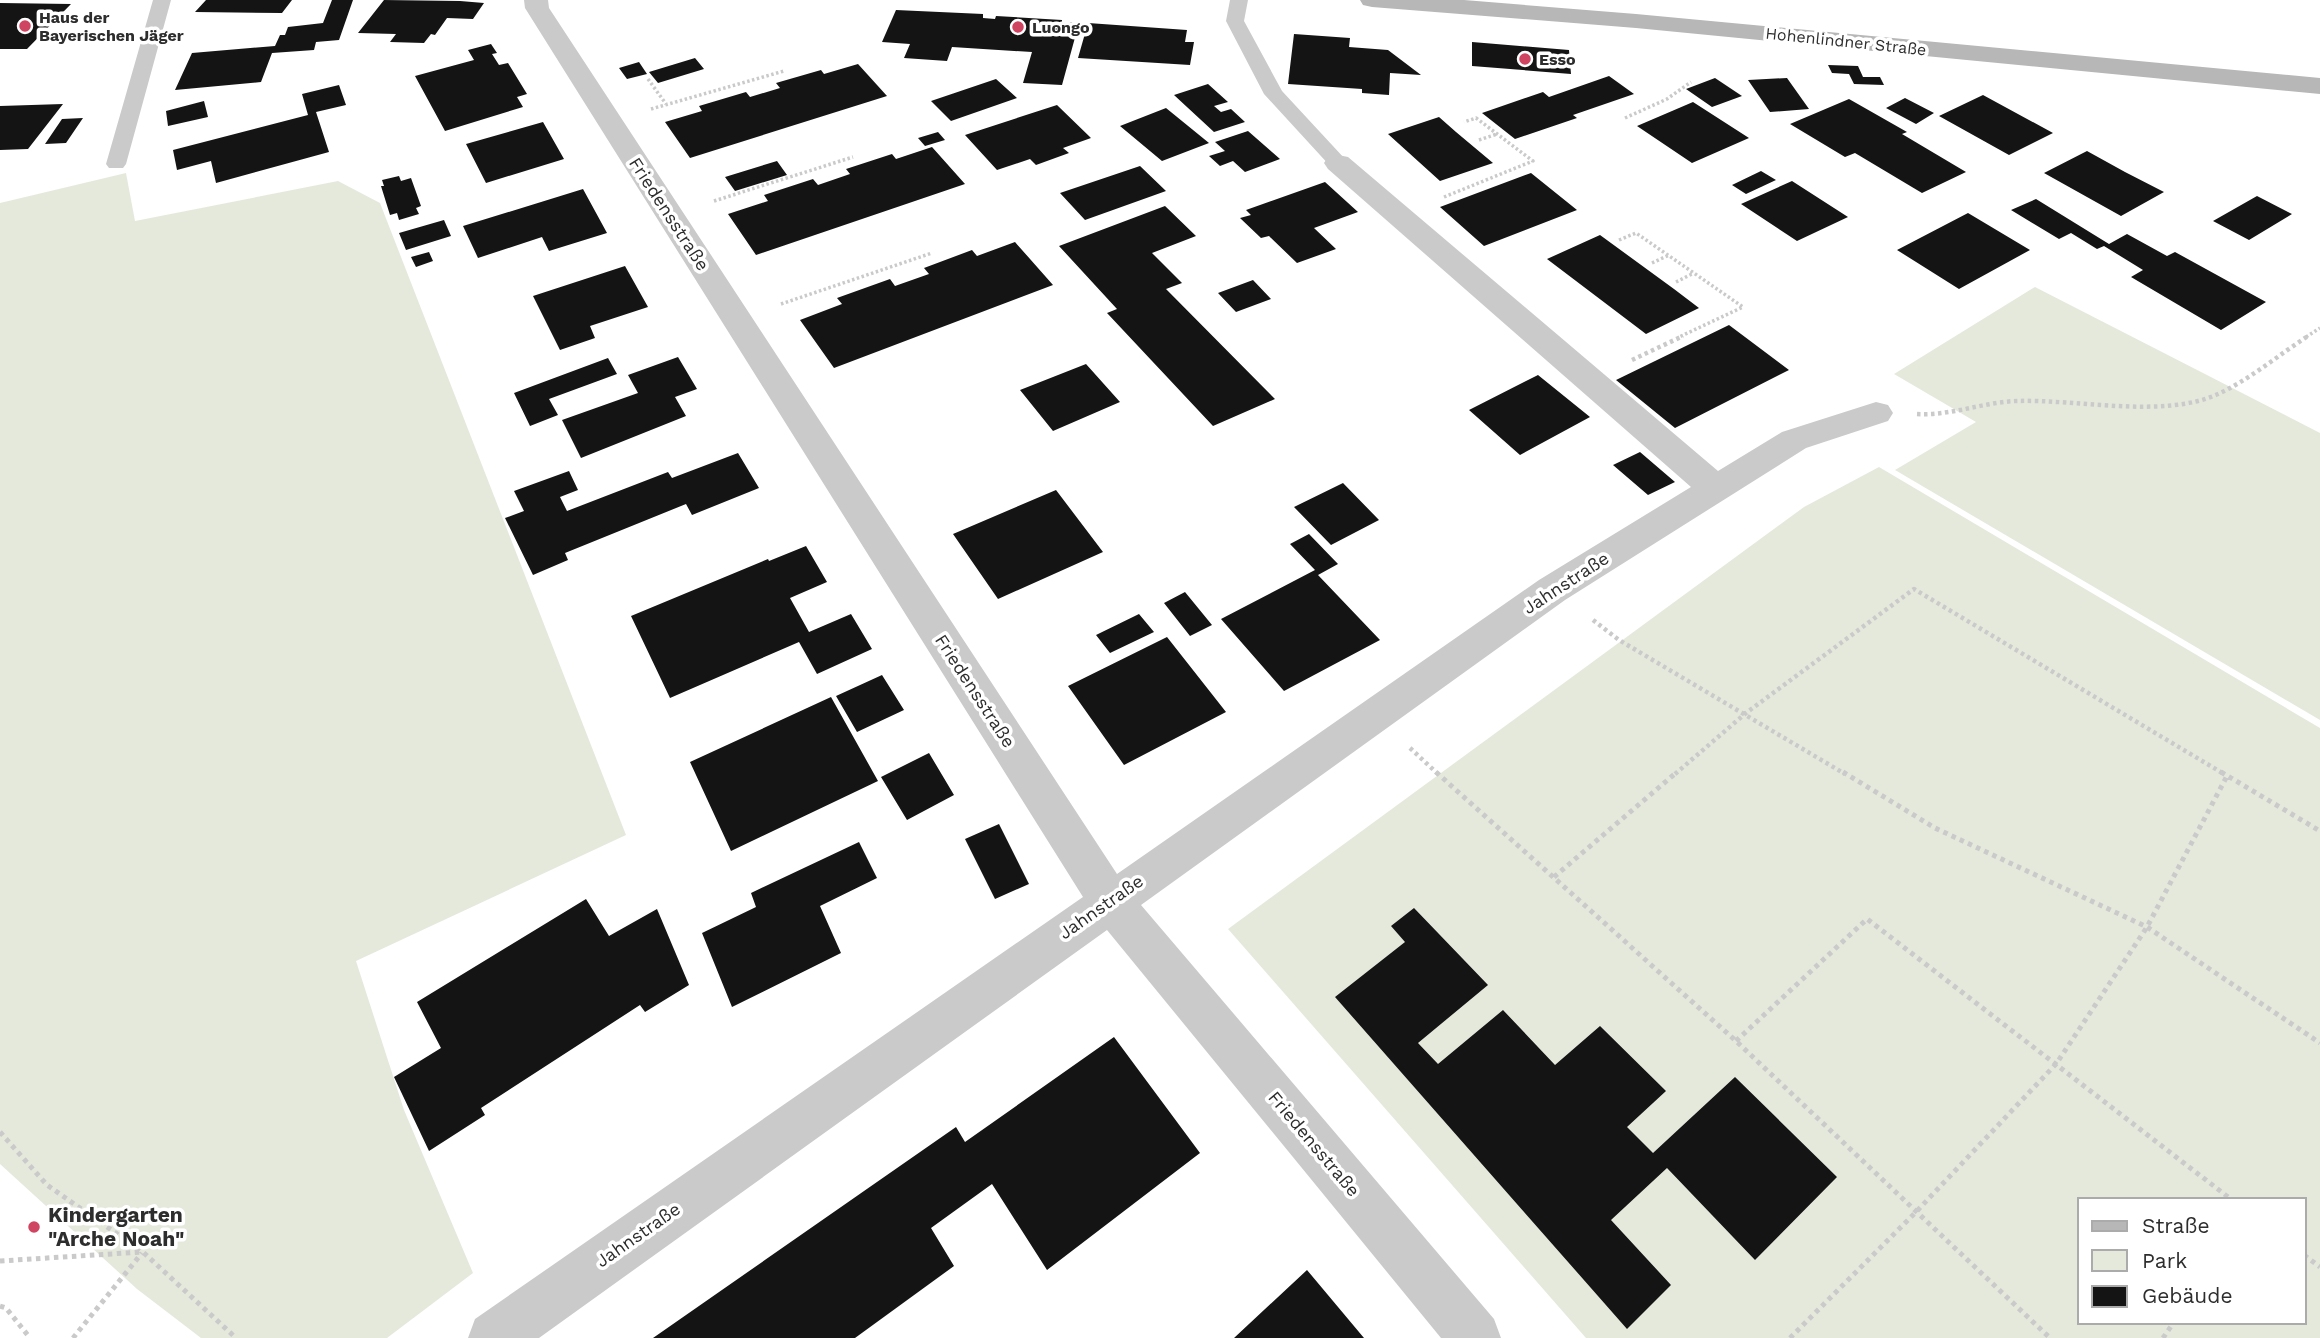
<svg xmlns="http://www.w3.org/2000/svg" width="2320" height="1338" font-family="'Work Sans',sans-serif">
	<style>
		.green { fill: #e5e9dc; fill-rule: evenodd }
		.building { fill: #141414 }
		.lines { fill: none; stroke-linecap: round; stroke-linejoin: round }
		.path-far2 { stroke: #cacaca; stroke-width: 3.5; stroke-dasharray: 2.5 2.5; stroke-linecap: butt }
		.path-far1 { stroke: #cacaca; stroke-width: 4.5; stroke-dasharray: 3.5 3.5; stroke-linecap: butt }
		.path { stroke: #cacaca; stroke-width: 5; stroke-dasharray: 4.5 4.5; stroke-linecap: butt }
		.lane { fill: #cacaca; fill-rule: evenodd }
		.street { fill: #cacaca; fill-rule: evenodd }
		.secondary { fill: #b7b7b7; fill-rule: evenodd }
		.poi-dot { fill: #cf4460; stroke: #fff; stroke-width: 2.5 }
		.labels { text-anchor: middle; stroke-width: 7; stroke-linejoin: round; paint-order: stroke }
		.far-poi-label { font-size: 16px; font-weight: bold; fill: #2d2d2d; stroke: #fff; text-anchor: start }
		.far-street-label { font-size: 16px; fill: #2d2d2d; stroke: #fff }
		.street-label { font-size: 18px; fill: #2d2d2d; stroke: #fff }
		.near-poi-label { font-size: 21px; font-weight: bold; fill: #2d2d2d; stroke: #fff; text-anchor: start }
	</style>
	<rect width="100%" height="100%" fill="#fff"/>
	<path class="green" d="M126 173 135 221 338 181 380 203 626 835 356 961 404 1110 473 1273 387 1338H201L137 1289 0 1164V203Z
		M2035 287 2320 433V720L1895 470 1976 422 1894 374Z
		M1879 467 2320 728V1338H1586L1228 929 1804 507ZM2080 1200H2304V1322H2080Z"/>
	<path class="building" d="M206 0H292L282 13 195 12Z
		M332 0H353L339 40 316 42 314 50 272 53 261 82 175 90 192 53 275 46 280 35H285L288 27 323 23Z
		M384 0 460 1 484 3 473 19 447 18 435 35 431 34 424 43 390 42 396 34 358 33Z
		M0 3 71 4 27 49H0Z
		M896 10 983 14V18L995 19 996 16 1062 20V22L1079 23 1062 85 1023 83 1032 52 952 47 947 61 904 58 910 44 882 42Z
		M1088 23 1187 30 1185 42H1194L1190 65 1078 58Z
		M1294 34 1350 38 1349 47 1388 50 1421 75 1390 73 1389 95 1362 93V89L1288 84Z
		M1472 42 1569 50 1571 74 1472 66Z
		M491 44 497 53 492 54 499 65 508 63 527 94 517 97 523 107 445 131 415 76 474 60 468 50Z
		M695 58 704 69 658 83 649 72Z
		M639 62 647 74 627 79 619 68Z
		M858 64 887 96 690 158 665 122 702 111 699 106 746 92 750 97 780 88 776 83 821 70 824 74Z
		M1828 65 1858 66 1863 77H1880L1884 85 1854 84 1849 74 1832 73Z
		M1609 76 1634 94 1573 115 1577 118 1515 139 1482 113 1543 92 1549 97Z
		M1715 78 1742 96 1712 107 1686 89Z
		M1787 78 1809 109 1770 112 1748 80Z
		M996 79 1017 98 951 121 931 101Z
		M1208 84 1228 102 1214 106 1221 112 1231 109 1245 122 1214 132 1174 95Z
		M339 85 346 105 316 112 329 152 216 183 211 161 177 170 173 150 308 115 302 94Z
		M1983 95 2053 133 2009 155 1939 116Z
		M1905 98 1934 113 1916 124 1886 108Z
		M1849 99 1907 132 1902 134 1966 172 1922 193 1855 153 1845 157 1790 124Z
		M204 101 208 117 168 126 166 111Z
		M1693 102 1749 138 1692 163 1637 126Z
		M63 104 28 149 0 150V106Z
		M1057 105 1091 138 1063 148 1069 153 1036 165 1030 159 997 170 965 135Z
		M1166 108 1209 143 1162 161 1120 126Z
		M1439 117 1456 132 1493 163 1440 181 1388 134Z
		M83 118 66 143 45 144 62 119Z
		M543 122 564 159 486 183 466 144Z
		M1248 131 1280 159 1245 172 1233 161 1220 166 1209 156 1225 151 1215 142Z
		M938 132 945 140 925 146 918 138Z
		M932 147 965 184 756 255 728 214 768 201 764 195 813 179 818 185 850 174 846 169 892 154 896 159Z
		M2087 151 2125 172 2164 192 2121 216 2044 173Z
		M777 161 787 175 735 191 725 177Z
		M1140 166 1166 191 1085 220 1060 193Z
		M1761 171 1776 180 1746 194 1732 185Z
		M1531 173 1577 210 1484 246 1440 207Z
		M399 176 401 181 411 178 421 206 416 208 419 214 399 220 397 213 390 215 381 186H384L382 180Z
		M1792 181 1848 217 1797 241 1741 204Z
		M1325 182 1358 212 1314 228 1336 249 1297 263 1269 236 1261 238 1240 218 1251 215 1246 210Z
		M583 189 607 233 549 251 542 237 478 258 463 226Z
		M2257 196 2292 214 2249 240 2213 221Z
		M2036 199 2109 244 2127 234 2167 256 2175 252 2266 302 2221 330 2131 277 2143 270 2104 246 2097 249 2071 233 2059 239 2011 210Z
		M1165 206 1196 236 1152 253 1182 283 1166 289 1275 399 1213 426 1107 313 1117 309 1059 246Z
		M1968 213 2030 250 1959 289 1897 250Z
		M444 220 451 236 406 250 399 233Z
		M1600 235 1674 289 1699 308 1646 334 1547 259Z
		M1015 242 1053 285 834 368 800 320 842 304 837 298 890 279 895 286 929 274 924 268 972 250 977 256Z
		M429 252 433 261 416 267 411 257Z
		M625 266 648 307 590 326 595 338 560 350 533 296Z
		M1253 280 1271 299 1236 312 1218 293Z
		M1729 325 1789 370 1675 428 1616 380Z
		M678 357 697 389 675 397 686 416 581 458 562 420 638 393 628 375Z
		M608 358 617 374 549 399 558 415 530 426 514 393Z
		M1086 364 1120 402 1053 431 1020 390Z
		M1538 375 1590 417 1520 455 1469 410Z
		M1640 452 1675 482 1648 495 1613 465Z
		M738 453 759 488 692 515 686 504 565 553 568 560 533 575 505 518 524 511 514 491 569 471 578 490 560 497 567 511 668 472 672 478Z
		M1343 483 1379 520 1331 545 1294 507Z
		M1056 490 1103 552 998 599 953 534Z
		M1309 534 1338 564 1318 575 1380 640 1284 691 1221 619 1315 570 1290 544Z
		M806 546 827 582 790 598 809 632 851 614 872 649 817 674 799 642 670 698 631 616 768 559 769 561Z
		M1185 592 1212 625 1190 636 1164 603Z
		M1139 614 1154 632 1110 653 1096 635Z
		M1167 637 1226 712 1124 765 1068 686Z
		M882 675 904 710 857 732 836 696Z
		M831 697 878 781 731 851 690 762Z
		M929 753 954 795 907 820 881 777Z
		M999 824 1029 884 995 899 965 839Z
		M859 842 877 878 820 906 841 953 732 1007 702 933 756 907 751 893Z
		M586 899 609 936 657 909 689 985 645 1012 640 1005 481 1108 485 1115 429 1151 394 1077 441 1048 417 1002Z
		M1414 908 1488 985 1418 1043 1438 1064 1503 1010 1555 1065 1600 1026 1666 1091 1627 1127 1653 1153 1735 1077 1837 1177 1755 1260 1667 1168 1611 1220 1671 1285 1627 1329 1335 997 1405 942 1391 926Z
		M1114 1037 1200 1153 1047 1270 992 1184 931 1228 954 1266 855 1338H653L956 1127 965 1142Z
		M1307 1270 1364 1338H1234Z"/>
	<g class="lines">
		<path class="path-far2" d="M648 79 666 104
			M651 109 784 71
			M1625 118 1667 99 1691 82
			M1479 140 1497 134
			M1444 197 1533 161 1476 118 1464 122
			M714 201 853 157
			M1619 240 1636 233 1743 307 1679 337
			M1652 263 1669 255
			M1676 282 1694 273
			M781 304 932 253
			M2306 337 2320 328"/>
		<path class="path-far1" d="M1632 360 1683 336
			M1917 414C1951 416 1983 402 2017 401 2077 399 2164 419 2218 394 2249 380 2280 354 2308 336
			M1593 620 1619 640 1845 774
			M1410 748 1438 774
			M1675 774 1746 713 1914 589 2224 774"/>
		<path class="path" d="M1436 772 1736 1041 2050 1338
			M1843 772 1935 828 2147 927 2320 1043
			M2221 772 2320 831
			M1554 877 1677 772
			M1736 1041 1867 919 2232 1200
			M0 1132 47 1185 143 1252 236 1338
			M2304 1255 2320 1267
			M0 1261 142 1252
			M0 1306 6 1308 30 1338
			M73 1338 142 1253
			M1790 1338 1915 1213 2056 1064 2147 927 2227 776
			M2163 1338 2174 1322"/>
		<path class="lane" d="M153 0H171L126 164 123 168H109L106 164Z
			M1230 0H1248L1244 21 1282 91 1345 159 1348 163 1345 167H1331L1264 94 1226 21Z"/>
		<path class="street" d="M524 0H548L549 8 1117 874 1539 580 1691 487 1328 169 1324 163 1328 157 1338 155 1348 157 1718 471 1782 432 1876 402 1888 405 1893 413 1888 421 1806 448 1565 600 1141 905 1494 1319 1501 1338H1441L1107 930 539 1338H468L475 1319 1083 897 525 8Z"/>
		<path class="secondary" d="M1360 0H1464L1636 14 2320 78V94L1636 28 1372 7 1363 5Z"/>
	</g>
	<g class="poi-dot">
		<circle cx="25" cy="26" r="7"/>
		<circle cx="1018" cy="27" r="7"/>
		<circle cx="1525" cy="59" r="7"/>
		<circle cx="34" cy="1227" r="7"/>
	</g>
	<g class="labels">
		<g class="far-poi-label">
			<text x="39" y="23">Haus der<tspan x="39" dy="18">Bayerischen Jäger</tspan></text>
			<text x="1032" y="33">Luongo</text>
			<text x="1539" y="65">Esso</text>
		</g>
		<g class="far-street-label">
			<text transform="translate(1846 41) rotate(6)" y="6">Hohenlindner Straße</text>
		</g>
		<g class="street-label">
			<text transform="translate(669 214) rotate(57)" y="6">Friedensstraße</text>
			<text transform="translate(1566 583) rotate(-33)" y="6">Jahnstraße</text>
			<text transform="translate(975 691) rotate(57)" y="6">Friedensstraße</text>
			<text transform="translate(1101 907) rotate(-35)" y="6">Jahnstraße</text>
			<text transform="translate(1314 1144) rotate(50)" y="6">Friedensstraße</text>
			<text transform="translate(638 1235) rotate(-35)" y="6">Jahnstraße</text>
		</g>
		<g class="near-poi-label">
			<text x="48" y="1222">Kindergarten<tspan x="48" dy="24">"Arche Noah"</tspan></text>
		</g>
	</g>
	<rect x="2078" y="1198" width="228" height="126" fill="#ffffff" stroke="#ababab" stroke-width="2"/>
	<rect x="2092" y="1221" width="35" height="10" fill="#b7b7b7" stroke="#ababab" stroke-width="2"/>
	<text x="2142" y="1233" font-size="21" fill="#2d2d2d">Straße</text>
	<rect x="2092" y="1250" width="35" height="21" fill="#e5e9dc" stroke="#ababab" stroke-width="2"/>
	<text x="2142" y="1268" font-size="21" fill="#2d2d2d">Park</text>
	<rect x="2092" y="1286" width="35" height="21" fill="#141414" stroke="#ababab" stroke-width="2"/>
	<text x="2142" y="1303" font-size="21" fill="#2d2d2d">Gebäude</text>
</svg>
